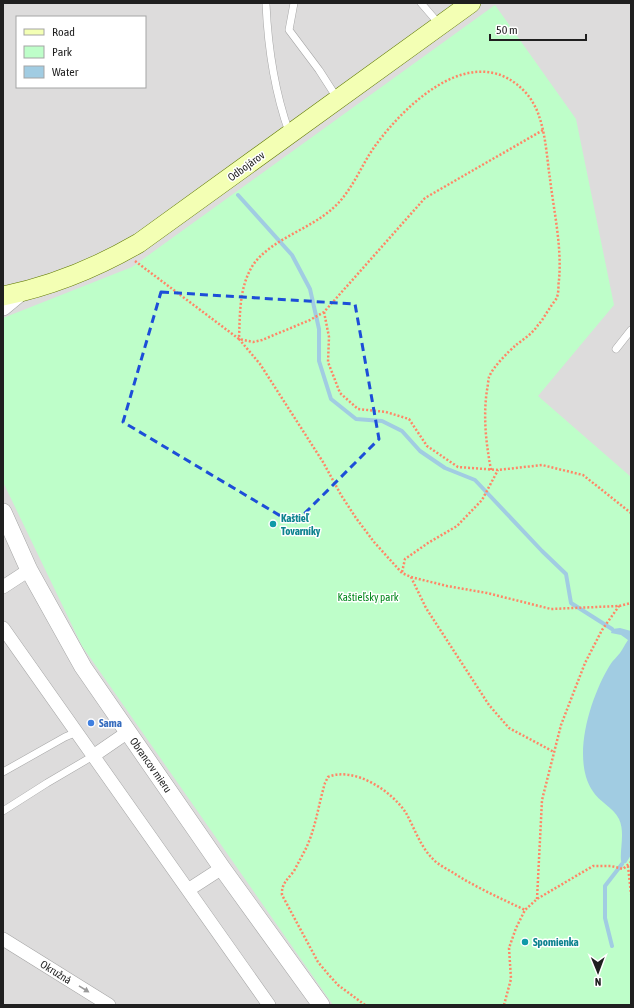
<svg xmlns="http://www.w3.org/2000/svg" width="634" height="1008" font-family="'Asap Condensed',sans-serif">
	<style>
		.residential { fill: #dddcdc; fill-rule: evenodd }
		.park { fill: #befec9 }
		.water { fill: #a1cce2 }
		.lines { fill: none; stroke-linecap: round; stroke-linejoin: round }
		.stream { stroke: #a1cce2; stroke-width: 4 }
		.service-casing { stroke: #a6a6a6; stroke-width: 8 }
		.minor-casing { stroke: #a6a6a6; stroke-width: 14 }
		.tertiary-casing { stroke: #a6a6a6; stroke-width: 18 }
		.secondary-casing { stroke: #617b00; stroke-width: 20 }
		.path { stroke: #ff8666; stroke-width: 2.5; stroke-dasharray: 2 2; stroke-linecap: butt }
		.service { stroke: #fff; stroke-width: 7 }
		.minor { stroke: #fff; stroke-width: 13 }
		.tertiary { stroke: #fff; stroke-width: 17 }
		.secondary { stroke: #f3ffb4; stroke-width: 19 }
		.oneway { fill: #9a9a9a }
		.marked { fill: none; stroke: #1d4ed8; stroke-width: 3; stroke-dasharray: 8 5; stroke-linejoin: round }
		.culture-dot { fill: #0f9aa8; stroke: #fff; stroke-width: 1.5 }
		.shop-dot { fill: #3f7fe0; stroke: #fff; stroke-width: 1.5 }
		.labels { text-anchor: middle; stroke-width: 3; stroke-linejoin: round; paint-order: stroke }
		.street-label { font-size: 11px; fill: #1f1f1f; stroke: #fff }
		.culture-label { font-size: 11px; font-weight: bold; fill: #0d838f; stroke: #fff; text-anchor: start }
		.park-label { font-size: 11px; fill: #02871b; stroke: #fff }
		.shop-label { font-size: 11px; font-weight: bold; fill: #366cbe; stroke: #fff; text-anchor: start }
	</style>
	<rect width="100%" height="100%" fill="#f0ede4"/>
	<path class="residential" d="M3 3H631V1005H3ZM17 17H145V87H17Z"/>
	<path class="park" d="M495 5 576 119 614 305 538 396 631 477V1005H333L82 646 3 482V318L132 267Z"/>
	<path class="water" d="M620 628 631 631V855L626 863 622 864C618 856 626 833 619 819 613 807 599 802 592 790 571 757 591 696 610 665 613 660 617 657 620 653 623 649 625 644 628 640L621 635 611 633 612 629Z"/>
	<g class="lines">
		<path class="stream" d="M238 195 292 255 310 289 319 329V361L331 399 356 419 382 421 402 431 420 451 445 468 475 480 542 551 566 574 571 603 612 629
			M612 946 605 918V886L622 864"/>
		<g class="service-casing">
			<path id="service" d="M294 3 289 30 319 70 337 98
				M421 3 440 25
				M266 4C268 48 274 90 289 132
				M616 349 631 330
				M3 772 65 737 77 732
				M3 811 47 783 93 756"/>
		</g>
		<g class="minor-casing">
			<path id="minor" d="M3 587 29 570
				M3 628 269 1005
				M93 756 128 732
				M188 890 222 868
				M3 939 109 1005"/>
		</g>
		<g class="tertiary-casing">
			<path id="tertiary" d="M3 307 21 292
				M3 512 29 570 83 667 222 868 321 1005"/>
		</g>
		<g class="secondary-casing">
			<path id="secondary" d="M3 296C52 286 96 268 139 243L471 3"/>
		</g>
		<path class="path" d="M135 261 239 339 253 342 262 340 310 320 324 312 425 198 543 130
			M324 312 329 337 328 362 340 393 358 409 386 412 409 419 427 446 458 467 498 470 542 465 583 475 631 513
			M491 470C486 443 483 417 487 390 488 386 488 381 489 377 493 367 508 352 516 345 524 339 533 333 538 325 543 320 546 313 550 308 552 304 556 300 557 297 559 292 558 285 559 280 562 247 554 212 550 179 547 159 546 136 539 116 537 109 532 100 527 94 476 37 407 102 375 146 360 167 352 192 332 209 310 229 270 240 253 265 239 287 240 314 239 339L260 364 323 462 341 495 356 518 374 542 402 573 411 577 447 586 487 593 551 609 619 606 631 603
			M402 572 405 559 428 543 457 526 482 500 498 470
			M411 577 426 608 489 705 509 728 554 752
			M628 866 631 894
			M537 899 542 800 561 725 585 663 602 630 619 606
			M365 1005 338 985 328 974 318 962 282 895C281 884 288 879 294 871 297 865 300 860 303 854 315 833 318 806 325 783L328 777C354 766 392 791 406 813 414 827 420 846 432 858 437 864 445 868 452 872 475 887 500 898 525 910
			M504 1005 511 979 509 948 516 928 525 910 537 899 593 866H611L623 869 631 862"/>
		<use href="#service" class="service"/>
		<use href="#minor" class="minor"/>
		<use href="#tertiary" class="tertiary"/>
		<use href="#secondary" class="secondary"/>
	</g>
	<defs><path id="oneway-solid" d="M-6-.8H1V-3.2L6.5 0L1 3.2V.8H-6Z"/></defs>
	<use class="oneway" href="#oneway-solid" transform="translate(84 989) rotate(32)"/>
	<path class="marked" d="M161 292 355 304 379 439 294 524 123 422Z"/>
	<g class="culture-dot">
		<circle cx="273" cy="524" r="4"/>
		<circle cx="525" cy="942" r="4"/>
	</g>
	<circle class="shop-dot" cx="91" cy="723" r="4"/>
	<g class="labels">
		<g class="street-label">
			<text transform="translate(246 166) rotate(-36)" y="4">Odbojárov</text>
			<text transform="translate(151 765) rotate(55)" y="4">Obrancov mieru</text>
			<text transform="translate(56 972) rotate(32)" y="4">Okružná</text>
		</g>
		<g class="culture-label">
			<text x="281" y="522">Kaštieľ<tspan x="281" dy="13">Tovarníky</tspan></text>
			<text x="533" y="946">Spomienka</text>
		</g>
		<g class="park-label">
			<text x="368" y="601">Kaštieľsky park</text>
		</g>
		<g class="shop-label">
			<text x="99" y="727">Sama</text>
		</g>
	</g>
	<rect width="634" height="1008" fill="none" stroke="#1f1f1f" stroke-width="8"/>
	<rect x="16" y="16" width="130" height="72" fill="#ffffff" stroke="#a5a5a5"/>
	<rect x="24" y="29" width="20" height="6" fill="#f3ffb4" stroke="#a5a5a5"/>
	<text x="52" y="36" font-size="12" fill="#1f1f1f">Road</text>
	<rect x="24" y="46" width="20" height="12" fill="#befec9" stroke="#a5a5a5"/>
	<text x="52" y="56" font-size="12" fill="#1f1f1f">Park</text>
	<rect x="24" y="66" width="20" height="12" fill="#a1cce2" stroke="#a5a5a5"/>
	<text x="52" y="76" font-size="12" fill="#1f1f1f">Water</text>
	<g transform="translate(598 972) rotate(179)" stroke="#ffffff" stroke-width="3" paint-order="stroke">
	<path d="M0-3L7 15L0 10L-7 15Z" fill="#1f1f1f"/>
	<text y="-6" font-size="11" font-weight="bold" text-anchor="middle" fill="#1f1f1f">N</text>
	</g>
	<path d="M490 34v6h96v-6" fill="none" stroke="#1f1f1f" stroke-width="2"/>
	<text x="496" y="34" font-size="12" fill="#1f1f1f" stroke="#ffffff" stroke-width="3" paint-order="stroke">50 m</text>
</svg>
